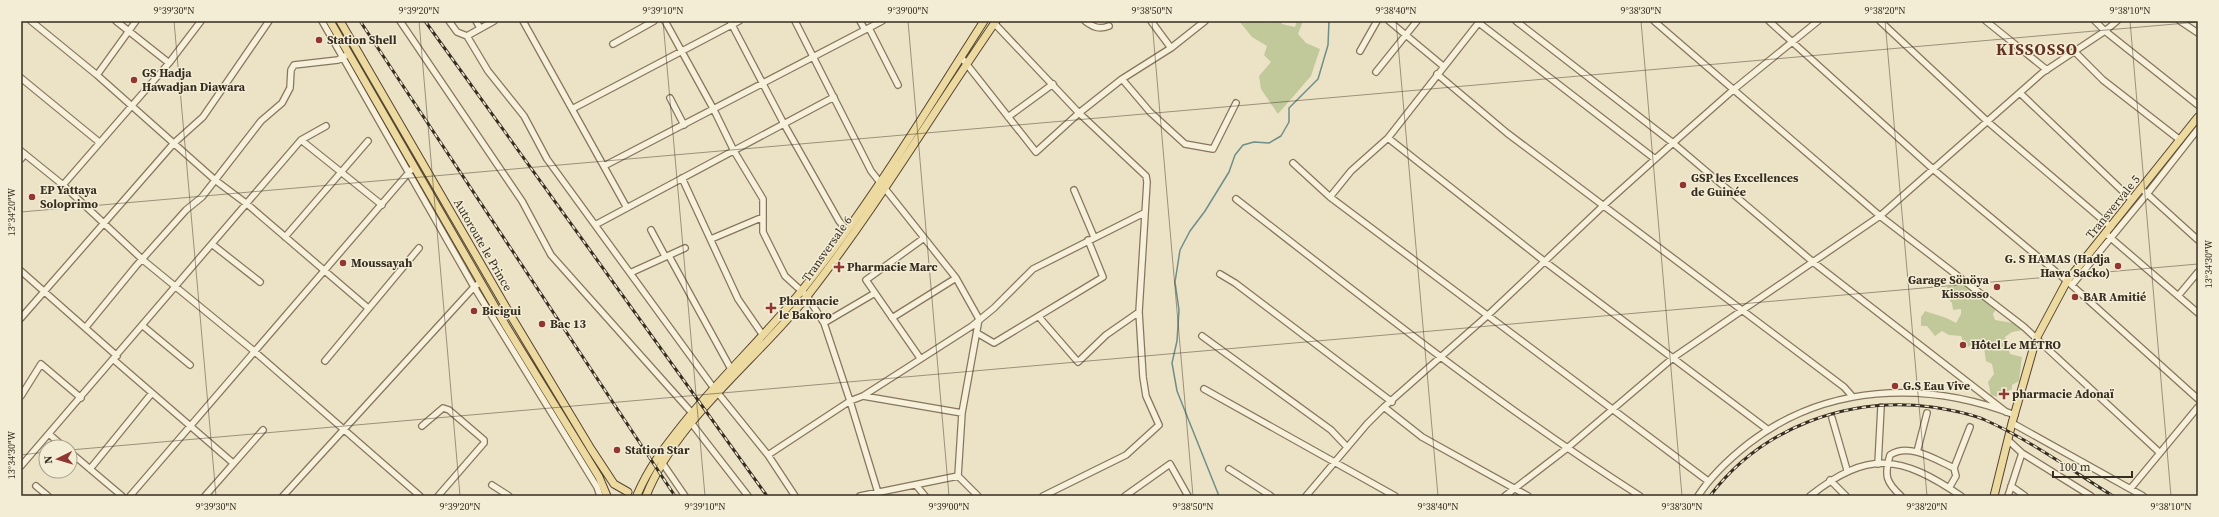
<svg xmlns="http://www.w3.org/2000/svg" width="2219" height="517" font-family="'Source Serif 4',serif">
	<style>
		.green { fill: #c1c99b }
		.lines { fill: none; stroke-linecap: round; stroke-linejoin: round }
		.stream { stroke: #6f8e88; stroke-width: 1.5 }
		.minor-casing { stroke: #86765d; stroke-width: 8 }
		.major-casing { stroke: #554431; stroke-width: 9 }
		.minor { stroke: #f7f0da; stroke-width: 5.5 }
		.major { stroke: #ecdaa1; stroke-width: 7 }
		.rail-casing { stroke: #372d20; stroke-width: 3 }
		.rail { stroke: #f4edd6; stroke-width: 1.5; stroke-dasharray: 4.5; stroke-linecap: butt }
		.ticks { fill: none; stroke: #372d20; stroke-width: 1; stroke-opacity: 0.45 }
		.poi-dot { fill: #923631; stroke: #f4edd6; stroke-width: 1.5 }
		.labels { text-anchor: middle; stroke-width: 3; stroke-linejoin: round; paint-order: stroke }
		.poi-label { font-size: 12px; font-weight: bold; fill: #372d20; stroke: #f4edd6; text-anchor: start }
		.street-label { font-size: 12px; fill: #372d20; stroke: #f4edd6 }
		.district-label { font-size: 16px; font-weight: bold; letter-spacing: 1px; fill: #623322; stroke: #f4edd6 }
		.neatline { fill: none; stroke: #372d20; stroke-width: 1.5 }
		.ticks-label { font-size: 10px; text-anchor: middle; fill: #372d20 }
	</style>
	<rect width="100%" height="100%" fill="#ece3c7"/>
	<path class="green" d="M1239 21H1267L1270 23 1272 21H1280L1282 24 1295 27 1297 21H1303L1298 34 1306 43 1320 49 1311 76 1278 114 1261 89 1259 76 1271 62 1264 55 1267 46 1252 37Z
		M1957 280 1972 284 1975 293 1996 309 1993 314 1995 320 2013 323 2021 321 2023 330 2012 332 2005 337 2010 354 2022 357 2019 381 2012 385V389L1997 397 1991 395 1988 382 1994 374 1992 364 1986 361 1984 348 1973 344 1966 348 1961 336 1949 335 1942 331 1935 336 1927 326H1921V317L1925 311C1936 315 1947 317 1956 323L1961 314V309L1953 310 1952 303 1944 294 1945 289Z"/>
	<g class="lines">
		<path class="stream" d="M1219 496 1177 391 1172 363 1177 341 1179 310 1175 282 1180 250 1190 231 1205 211 1229 172 1235 155 1243 145 1254 142 1269 143 1281 136 1289 122V108L1318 79 1328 45 1329 21"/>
		<g class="minor-casing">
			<path id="minor" d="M31 21 97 75 215 180 247 204 368 308
				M116 21 169 63
				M322 21 474 287 597 487 600 496
				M400 21 522 201 551 255 692 413
				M449 21 457 32 467 36 488 71 524 116 547 159 713 387 768 455 795 496
				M476 21 480 28
				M523 21 627 208
				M665 21 714 110 734 151 763 199V232L785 276 807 296 824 323 850 401 879 496
				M730 21 784 124 839 221 846 229
				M795 21 871 171 956 278 979 319 962 413 958 476 978 496
				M860 21 865 30
				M1085 21C1093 27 1099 30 1109 26
				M1151 21 1171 48
				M1389 21 1443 66
				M1516 21 1673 143 1813 262 2006 412
				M1654 21 1880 216 2024 327 2159 452
				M1769 21 1934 170 2067 281 2198 399
				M1880 21 1988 122 2111 227
				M1986 21 2047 70
				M2095 21 2105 31 2198 105
				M2180 21 2198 33
				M994 23 1079 113 1146 176 1147 182 1139 312 1143 377 1146 396 1159 425 1126 455 1043 496
				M1479 23 1655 159
				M869 28 898 85
				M467 36 494 21
				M613 44 654 21
				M1360 51 1377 21
				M2075 52 2103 80 2180 140
				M961 57 1036 152 1079 113 1122 79 1171 48 1205 21
				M1376 72 1417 21
				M1437 74 1507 133 1844 387 1852 396
				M97 75 136 21
				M21 78 99 142
				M1122 79 1150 112 1185 144 1213 149 1236 103
				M2020 93 2132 200
				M670 98 684 125
				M572 109 739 21
				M1008 117 1053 84
				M1388 138 1544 261 1767 429
				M301 140 382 205
				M21 151 63 185 143 260 254 351 420 496
				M21 159 25 154
				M1293 163 1330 197 1708 481
				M604 166 882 21
				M682 178 738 299 762 334
				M63 185 169 63 201 21
				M1074 190 1094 237
				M2145 192 2198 240
				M1330 197 1351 171 1388 138 1480 21
				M1236 199C1368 302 1499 406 1640 496
				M595 225 834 97
				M651 230 665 256
				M2105 233 2198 313
				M285 237 368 141
				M711 239 763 217
				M213 245 260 282
				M669 256 731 369
				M21 271 117 356
				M630 273 685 248
				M1220 274 1235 283 1392 402
				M2072 285 2147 194 2198 129
				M2178 296 2198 272
				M1039 317 1078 362 1106 335 1139 312
				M21 318 174 143 203 117 269 21
				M892 318 956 278
				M824 323 875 293
				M143 326 190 365
				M86 327 136 266 186 210 202 197 261 121 282 103 290 88 291 70 294 65 338 60 345 56
				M977 333 994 343 1103 277 1088 240
				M1202 336 1331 430 1347 447
				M920 358 866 280 924 238
				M114 360 233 463
				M325 361 419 248
				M1204 389 1395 496
				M21 396 41 364 81 398
				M863 396 962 413
				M1384 407 1422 437 1528 496
				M1832 418 1847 470
				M689 420 748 496
				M2012 423 2143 496
				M422 426 443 408 449 410 484 440V443L438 496
				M49 434 64 447
				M2009 441 2022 453 2091 496
				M70 452 122 496
				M1917 452 1927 413
				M768 455 850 401 863 396 972 326 994 308 1033 269 1144 213
				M661 461 685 496
				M1878 464 1881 407
				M21 466 301 140 326 126
				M1954 468 1970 427
				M90 469 152 393
				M1229 469 1271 496
				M1830 480 1846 496
				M492 485 509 496
				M916 485 925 496
				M36 486 48 496
				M2011 486 2025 496
				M2131 488 2198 407
				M130 496 411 170
				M205 496 263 430
				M283 496 474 287 481 282
				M860 496 958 476
				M1125 496 1170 464 1188 496
				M1306 496 1367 424 1384 407 1487 316 1604 205 1673 143 1733 90 1818 21
				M1505 496 1566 449 1674 357 1880 216 2042 73 2105 31 2117 21
				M1698 496C1711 476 1729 459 1748 444 1825 384 1925 380 2015 415
				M1810 496C1868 450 1901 455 1961 496
				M1901 496C1886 482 1884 476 1890 455 1909 442 1936 460 1954 468L1956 476 1949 488
				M2008 496 2022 453"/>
		</g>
		<g class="major-casing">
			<path id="major" d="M330 21 506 326 599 477 607 496
				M340 21 514 321 591 449 614 484 628 492
				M637 495C649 467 664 448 683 424 721 377 765 336 803 289 870 205 926 111 984 21
				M646 496C677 418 757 360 808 295 876 208 933 112 996 21
				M1994 496 2012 423 2036 339 2067 281 2198 117"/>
		</g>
		<use href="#minor" class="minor"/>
		<use href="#major" class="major"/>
		<g class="rail-casing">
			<path id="rail" d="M360 21 675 496
				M425 21 767 496
				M1710 496C1762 427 1848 396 1932 407 1950 410 1969 413 1985 420 2030 440 2071 470 2113 496"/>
		</g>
		<use href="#rail" class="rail"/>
	</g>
	<path class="ticks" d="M174 21 216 496M419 21 460 496M663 21 705 496M908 21 949 496M1152 21 1193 496M1396 21 1438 496M1641 21 1682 496M1885 21 1927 496M2130 21 2171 496M21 212 2198 22M70 450 2198 264M21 455 46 452"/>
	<g class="poi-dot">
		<circle cx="319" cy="40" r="4"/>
		<circle cx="134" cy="80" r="4"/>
		<circle cx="1683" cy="185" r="4"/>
		<circle cx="32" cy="197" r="4"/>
		<circle cx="343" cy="263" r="4"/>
		<circle cx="2118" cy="266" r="4"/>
		<path d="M837 261h4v4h4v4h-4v4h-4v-4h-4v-4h4z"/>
		<circle cx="1997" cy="287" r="4"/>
		<circle cx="2075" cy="297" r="4"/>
		<path d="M769 302h4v4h4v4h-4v4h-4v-4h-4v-4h4z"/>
		<circle cx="474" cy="311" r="4"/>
		<circle cx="542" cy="324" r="4"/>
		<circle cx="1963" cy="345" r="4"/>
		<circle cx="1895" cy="386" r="4"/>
		<path d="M2002 388h4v4h4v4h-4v4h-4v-4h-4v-4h4z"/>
		<circle cx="617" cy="450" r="4"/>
	</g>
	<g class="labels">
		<g class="poi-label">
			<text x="327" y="44">Station Shell</text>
			<text x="142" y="77">GS Hadja<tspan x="142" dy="14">Hawadjan Diawara</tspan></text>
			<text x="1691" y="182">GSP les Excellences<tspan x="1691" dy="14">de Guinée</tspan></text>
			<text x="40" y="194">EP Yattaya<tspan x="40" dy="14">Soloprimo</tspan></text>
			<text x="2110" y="263" text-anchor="end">G. S HAMAS (Hadja<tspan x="2110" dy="14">Hawa Sacko)</tspan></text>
			<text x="351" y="267">Moussayah</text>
			<text x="847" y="271">Pharmacie Marc</text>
			<text x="1989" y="284" text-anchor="end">Garage Sönöya<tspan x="1989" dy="14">Kissosso</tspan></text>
			<text x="2083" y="301">BAR Amitié</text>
			<text x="779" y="305">Pharmacie<tspan x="779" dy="14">le Bakoro</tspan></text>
			<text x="482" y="315">Bicigui</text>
			<text x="550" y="328">Bac 13</text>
			<text x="1971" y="349">Hôtel Le MÉTRO</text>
			<text x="1903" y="390">G.S Eau Vive</text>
			<text x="2012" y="398">pharmacie Adonaï</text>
			<text x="625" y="454">Station Star</text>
		</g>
		<g class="street-label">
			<text transform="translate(2113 207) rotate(-51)" y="4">Transvervale 5</text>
			<text transform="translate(483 245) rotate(60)" y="4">Autoroute le Prince</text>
			<text transform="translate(827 249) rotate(-55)" y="4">Transversale 6</text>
		</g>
		<g class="district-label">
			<text x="2037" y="55">KISSOSSO</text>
		</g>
	</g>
	<rect width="2219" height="517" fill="none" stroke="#f4edd6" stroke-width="44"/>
	<g transform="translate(58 459) rotate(265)"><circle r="19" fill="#f4edd6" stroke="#a8a08d"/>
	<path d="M0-3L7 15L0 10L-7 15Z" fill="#923631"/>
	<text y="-6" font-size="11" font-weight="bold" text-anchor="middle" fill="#372d20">N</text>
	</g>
	<path d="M2053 471v6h79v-6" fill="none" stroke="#372d20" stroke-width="2"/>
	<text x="2059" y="471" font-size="12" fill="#372d20" stroke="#f4edd6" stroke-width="3" paint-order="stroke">100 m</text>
	<rect x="22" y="22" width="2175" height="473" class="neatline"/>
	<g class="ticks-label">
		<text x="174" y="14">9°39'30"N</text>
		<text x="419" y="14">9°39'20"N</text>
		<text x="663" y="14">9°39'10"N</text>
		<text x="908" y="14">9°39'00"N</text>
		<text x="1152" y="14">9°38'50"N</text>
		<text x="1396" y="14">9°38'40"N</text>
		<text x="1641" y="14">9°38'30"N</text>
		<text x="1885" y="14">9°38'20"N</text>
		<text x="2130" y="14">9°38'10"N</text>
		<text transform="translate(11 212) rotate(-90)" y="4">13°34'20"W</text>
		<text transform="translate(2208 264) rotate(-90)" y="4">13°34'30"W</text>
		<text transform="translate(11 455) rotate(-90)" y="4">13°34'30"W</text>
		<text x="216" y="510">9°39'30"N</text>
		<text x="460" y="510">9°39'20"N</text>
		<text x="705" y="510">9°39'10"N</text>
		<text x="949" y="510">9°39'00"N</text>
		<text x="1193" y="510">9°38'50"N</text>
		<text x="1438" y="510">9°38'40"N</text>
		<text x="1682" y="510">9°38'30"N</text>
		<text x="1927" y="510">9°38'20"N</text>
		<text x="2171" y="510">9°38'10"N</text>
	</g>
</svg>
